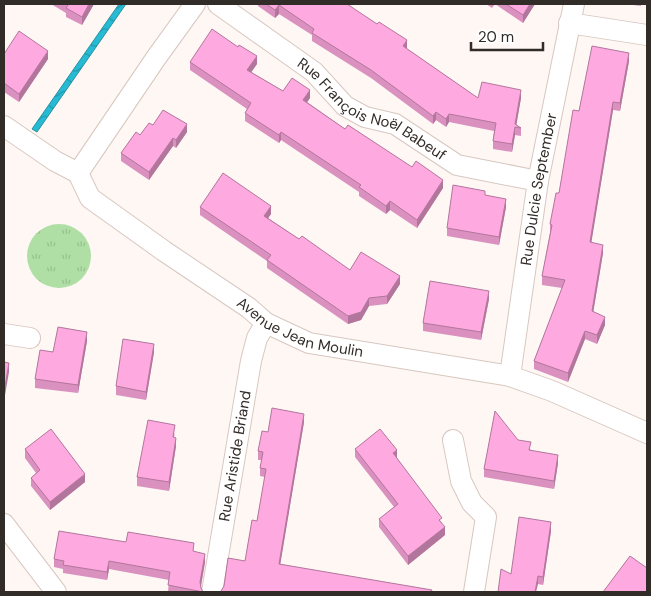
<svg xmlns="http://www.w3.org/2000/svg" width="651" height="596" font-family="'DM Sans',sans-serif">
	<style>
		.grass { fill: url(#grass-tufts) }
		.water { fill: url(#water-waves); stroke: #2a90a1 }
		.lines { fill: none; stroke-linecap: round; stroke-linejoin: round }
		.minor-casing { stroke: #d8c7c0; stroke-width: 22 }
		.minor { stroke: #fff; stroke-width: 20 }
		.wall { fill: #da91c0 }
		.shaded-wall { fill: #b2769c }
		.building { fill: #fea9df; stroke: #b2769c }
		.labels { text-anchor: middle; stroke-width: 5; stroke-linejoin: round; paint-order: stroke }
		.street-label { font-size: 15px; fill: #322c29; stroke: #fff }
	</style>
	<defs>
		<pattern id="grass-tufts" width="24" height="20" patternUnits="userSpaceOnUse" patternTransform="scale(1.25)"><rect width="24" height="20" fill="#afdfa5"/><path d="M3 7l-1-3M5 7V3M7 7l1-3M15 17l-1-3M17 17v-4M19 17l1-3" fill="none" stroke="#97c08e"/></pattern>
		<pattern id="water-waves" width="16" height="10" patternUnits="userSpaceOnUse" patternTransform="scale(1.25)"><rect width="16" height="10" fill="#26bbd4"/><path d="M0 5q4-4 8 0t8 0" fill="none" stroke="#2198ac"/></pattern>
	</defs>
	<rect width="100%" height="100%" fill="#fef7f4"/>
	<path class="grass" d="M27 256a32 32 0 1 1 64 0a32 32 0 1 1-64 0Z"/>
	<path class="water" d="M119 4H126L37 132 32 129Z"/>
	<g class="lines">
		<g class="minor-casing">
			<g id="minor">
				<path id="s1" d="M218 4 314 72 345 106 365 117 395 124 457 165 538 181"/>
				<path d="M569 23 647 35"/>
				<path id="s2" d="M4 126 55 161 78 173 90 198 164 251 249 308 266 323 309 343 510 376 552 391 647 433"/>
				<path d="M78 173 156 58 195 4"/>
				<path d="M4 334 30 338"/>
				<path id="s3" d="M510 376 538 181 574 4"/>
				<path d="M453 440 461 481 472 503 486 517 474 592"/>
				<path d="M4 524 56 592"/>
				<path id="s4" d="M212 592 251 361 257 338 266 323"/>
			</g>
		</g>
		<use href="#minor" class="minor"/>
	</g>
	<path class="wall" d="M51 4H94L82 25 66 17V13Z
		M258 4H347L407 49 478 98H521L516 125 521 128V136L515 135 512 152 493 149V141L494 131 449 122 446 127 436 120 433 124 371 78 312 41V35L279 14 275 18 258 6Z
		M486 4H535L523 23 495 4 492 8Z
		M625 4H641V6Z
		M238 47 257 64 251 72 283 91 310 98 307 102 345 129 443 188 417 228 390 210 386 214 359 196V192L281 140 279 143 245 121V113L247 109 190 70V62Z
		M4 54 48 59 19 102 4 92Z
		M629 61 620 111 613 110 591 242 603 253 593 312 605 325 597 344 585 339 568 382 534 369V361L562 288 542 285V276L550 233V224L559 193 579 111Z
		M153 125 187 132 176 148 173 146 149 180 121 161V153Z
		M485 195 506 207 499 245 447 236V228Z
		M200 207 271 214 268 218 299 239 350 270 400 284 387 304 369 306 361 320 348 324 267 268V261L200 215Z
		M489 299 481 340 423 331V323Z
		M87 341 78 393 35 388V379Z
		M154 352 146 400 116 395V386Z
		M304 422 280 564 432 592 221 591 245 561 257 521 265 477 260 476V468L262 460H258V451L268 432Z
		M175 433 174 437 176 446 169 491 137 486V477Z
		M518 440 531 450 558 463 554 489 484 477V469Z
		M25 449 85 482 50 510 31 486V478L36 473 25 458Z
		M355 449 397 458 442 523 445 535 408 565 379 527V519L394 507 355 457Z
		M551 531 543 585 538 584 511 574Z
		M194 551 205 562 201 587 203 592H168L169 580 109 569 107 580 63 573V569L54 567V559Z"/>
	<path class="shaded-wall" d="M89 4H94L82 25V17Z
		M530 4H535L523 23V15Z
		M279 5V14L275 18V10Z
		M407 40V49L403 46Z
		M48 51V59L19 102V94Z
		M629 53V61L620 111V103Z
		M257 56V64L247 78V70Z
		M310 90V98L303 108V100Z
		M521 90V98L516 127 515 124Z
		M613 102V110L590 251V242Z
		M436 112V120L433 124V116Z
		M449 114V122L446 127V119Z
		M187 124V132L176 148V140Z
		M515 127V135L512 152V144Z
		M281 132V140L279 143V135Z
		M173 138V146L149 180V172Z
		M443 180V188L417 228V220Z
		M506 199V207L499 245V237Z
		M390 201V210L386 214V206Z
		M271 206V214L264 224V216Z
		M603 245V253L592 320V311Z
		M400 276V284L387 304V296Z
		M489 291V299L481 340V332Z
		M369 298V306L361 320 348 324V316Z
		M605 317V325L597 344V335Z
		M585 331V339L568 382V373Z
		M87 332V341L78 393V385Z
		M154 344V352L146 400V392Z
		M9 363V372L4 401V392Z
		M304 414V422L279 572V564Z
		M176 438V446L169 491V482Z
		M397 450V458L393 453Z
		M558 455V463L554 489V481Z
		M85 474V482L50 510V502Z
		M551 522V531L543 585V577Z
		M445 527V535L408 565V556Z
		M205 554V562L200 590V582Z
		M109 561V569L107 580V572Z
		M538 576V584L536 592H535Z"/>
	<path class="building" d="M65 4H89L82 17 66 8 68 5Z
		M266 4H347L377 24 379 22 407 40 403 46 478 98 482 82 521 90 515 124 521 128 515 127 512 144 493 141 496 123 449 114 446 119 436 112 433 116 371 70 312 33 314 29 279 5 275 10Z
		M506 4H530L523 15Z
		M212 29 238 47 239 45 257 56 247 70 283 91 292 78 310 90 303 100 345 129 348 125 412 167 416 161 443 180 417 220 390 201 386 206 359 187 361 185 281 132 279 135 245 113 251 103 190 62Z
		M19 31 48 51 19 94 4 83V54Z
		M592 46 629 53 620 103 613 102 590 242 603 245 592 311 605 317 597 335 585 331 568 373 534 361 565 280 542 276 552 225 550 224 556 193H559L573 110 579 111Z
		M163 110 187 124 176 140 173 138 149 172 121 153 136 132 140 135 149 123 153 125Z
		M223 173 271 206 264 216 299 239 302 236 350 270 361 252 400 276 387 296 369 298 361 312 348 316 267 260 271 255 200 207Z
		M453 185 485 191V195L506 199 499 237 447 228Z
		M430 281 489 291 481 332 423 323Z
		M58 327 87 332 78 385 35 379 40 350 53 352Z
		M123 339 154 344 146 392 116 386Z
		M4 362 9 363 4 392Z
		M272 408 304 414 279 564 432 590 431 592H220L221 591 224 586 228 558 245 561 252 520 257 521 266 469 260 468 263 452 258 451 262 431 268 432Z
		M495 411 518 440 531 442 529 450 558 455 554 481 484 469Z
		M148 420 175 425 173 437 176 438 169 482 137 477Z
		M51 429 85 474 50 502 31 478 40 470 25 449Z
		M380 429 397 450 393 453 442 518 439 520 445 527 408 556 379 519 398 504 355 449Z
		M519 517 551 522 543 577 538 576 535 592H498L501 569 511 574Z
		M59 531 126 542 128 532 194 543 193 551 205 554 200 582 201 588 203 592 168 585 170 572 109 561 107 572 63 565 64 561 54 559Z
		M630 556 647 568V592H603Z"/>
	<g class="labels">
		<g class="street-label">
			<text dy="5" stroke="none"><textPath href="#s1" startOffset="188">Rue François Noël Babeuf</textPath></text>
			<text dy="5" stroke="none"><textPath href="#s3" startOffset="189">Rue Dulcie September</textPath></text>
			<text dy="5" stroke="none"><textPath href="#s2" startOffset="365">Avenue Jean Moulin</textPath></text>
			<text dy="5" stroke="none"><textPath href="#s4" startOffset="138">Rue Aristide Briand</textPath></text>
		</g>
	</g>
	<rect width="651" height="596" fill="none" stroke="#322c29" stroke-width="10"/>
	<path d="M471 42v8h72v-8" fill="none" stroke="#322c29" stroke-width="2.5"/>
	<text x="478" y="42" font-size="15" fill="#322c29" stroke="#ffffff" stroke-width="4" paint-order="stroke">20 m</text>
</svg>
